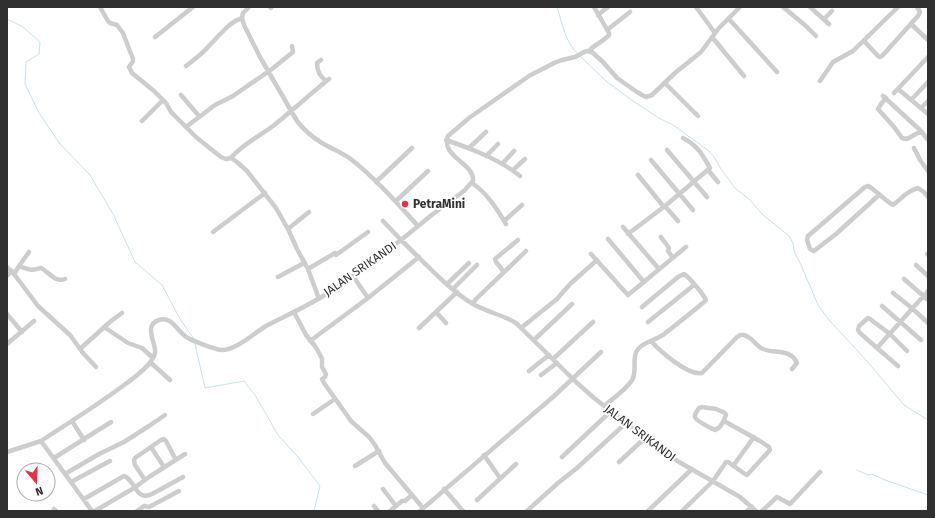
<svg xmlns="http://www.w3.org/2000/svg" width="935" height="518" font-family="'Fira Sans',sans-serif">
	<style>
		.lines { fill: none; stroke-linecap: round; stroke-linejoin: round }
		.stream { stroke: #cae1ee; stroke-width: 1 }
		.minor { stroke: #cdcdcd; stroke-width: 4.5 }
		.poi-dot { fill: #eb2f45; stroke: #fff; stroke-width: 1.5 }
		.labels { text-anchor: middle; stroke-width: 4; stroke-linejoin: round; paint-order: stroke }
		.poi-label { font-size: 12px; font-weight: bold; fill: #303030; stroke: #fff; text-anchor: start }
		.street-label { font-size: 12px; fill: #303030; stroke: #fff }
	</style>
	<rect width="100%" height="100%" fill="#fff"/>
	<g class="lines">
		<path class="stream" d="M557 7C562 22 565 42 577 53
			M7 19 23 27 40 42 39 54 26 62 25 84 39 113 60 144 90 175 113 214 135 262 162 285 180 319 194 339
			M580 56 606 81 633 101 659 118 673 125 709 151 714 157 721 169 735 188 750 200 762 214 789 236 793 243 794 251 801 265 818 305 829 320 866 360 904 405 928 420
			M195 344 205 388 244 381 255 395 278 435 298 457 320 486 314 511
			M857 470 868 475 872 474 885 480 928 495"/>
		<path class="minor" d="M100 7 108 21 110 23 117 25 123 33 133 59V61L129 67 132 73 154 91 166 103 171 112 196 137 221 157 226 159 231 158 237 162 247 171 276 208 289 231 297 249 308 269 319 299
			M249 7 243 13 242 18 244 25 260 57 297 121C304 130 312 137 322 143 332 149 343 153 352 160 376 179 398 204 418 226
			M270 7 271 8
			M696 7 715 33
			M783 7 806 26 816 36
			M810 7 829 24
			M598 15 608 7
			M729 19 777 72
			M824 19 832 11
			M911 24 928 40
			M607 30 630 12
			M155 37 193 7
			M712 37 744 76
			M864 41 878 56 880 57 882 56 918 16 920 12 917 7
			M589 51C595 44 603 42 609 35V33L594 7
			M321 60 317 63C317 72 320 76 326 81
			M186 66C194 60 202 54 208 47 218 37 229 22 242 18
			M820 81 833 62 853 51 898 7
			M665 83 698 116
			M898 89 928 114
			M894 93 928 57
			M181 95 199 116
			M883 96 921 131 928 140
			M886 98 881 104 878 109 894 127 902 138 906 139 909 138 921 131
			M911 100 928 82
			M921 108 928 101
			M142 121 163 100
			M186 127 215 105 233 96 272 69 293 52 292 46
			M446 140C472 149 499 159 520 176
			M469 148 486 132
			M914 148 920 160 928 171
			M667 150 707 197
			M486 156 498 144
			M231 158C240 146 261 135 273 126 292 111 310 94 329 79
			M651 160 693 210
			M502 164 514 151
			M513 170 525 159
			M708 170 718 182
			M638 175 664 207
			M376 182 412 148
			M472 183C487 193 497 209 506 224
			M879 195 836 234 814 251 810 249 807 240 808 236 865 187C866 187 867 186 868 186 872 187 887 202 893 205 901 199 908 190 918 188L924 192 928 197
			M396 201 428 171
			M665 206 678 221
			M383 221 401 240 433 214 464 191 473 181C475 163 440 157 448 136L469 118 529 76 554 63 562 60 575 57 586 51 592 52 603 62 617 78 637 92 642 95 646 97 652 95 675 73 701 52 719 28 740 7
			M504 221 522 205
			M623 227 659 269
			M288 229 309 212
			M213 232 265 193
			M628 234 665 206 710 168C702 154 698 146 683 138
			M661 237 669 248 668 251 673 258
			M608 239 644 282
			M591 254 628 295 686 247
			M927 254 928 255
			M916 265 928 276
			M19 266 29 252
			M7 267 14 274 38 306 70 335 83 353 96 367
			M308 269 335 253 336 255 368 232
			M504 272 496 262 495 259 518 240
			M14 274 19 266C30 270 30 271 41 268 49 272 55 283 65 279
			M7 276 12 271
			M353 276 368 298
			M278 277 304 263
			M904 279 928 300
			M447 284 469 263
			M453 289 477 265
			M893 293 913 309 928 323
			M473 304 476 299 526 251
			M882 306 921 340
			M294 312 306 335 315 346 319 353 322 359V367L326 374 325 377 322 379 324 383 351 421 369 437 375 445 385 463 423 508
			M436 312 446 323
			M7 314 22 332
			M648 322 694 285
			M104 327 128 343 142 348 153 358
			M419 328 457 292
			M521 328 557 299 570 284 597 260
			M534 340 572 304
			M310 341 368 298 419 257
			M651 341C660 351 688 376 702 373L737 337C742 333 746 335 751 339 755 342 758 347 763 349 775 354 790 348 797 363L792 369
			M7 344 34 321
			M877 348 860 333 858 330 859 326 868 318 870 319 890 334 907 351
			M80 349 111 321 122 313
			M553 359 593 322
			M150 362 170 380
			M898 366 877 348 928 291
			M529 371 549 355
			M541 375 557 363
			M604 406C612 399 630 387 633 378 637 369 631 356 639 348 645 342 655 340 663 335 677 324 691 313 704 302L706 300C704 295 689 277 684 274L678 277 642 307
			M702 407 716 409 725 413 726 415C724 421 721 428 715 430 711 428 697 422 695 417 694 414 697 411 699 408Z
			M313 414 335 399
			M72 421 84 440
			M41 441 65 474 92 511
			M151 447 164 467
			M7 452 41 441 47 437C72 421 97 405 120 388 130 381 140 374 148 365 151 361 155 357 155 352 156 343 143 325 159 320 172 315 178 333 188 338 193 341 216 350 222 350 236 350 253 334 266 326 287 315 308 306 328 293 353 277 377 258 401 240 423 261 448 289 473 304 487 312 503 315 516 323L576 382 594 398 645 438 667 455 740 497 756 511
			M484 455 500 478
			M562 457 611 411
			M54 458 111 422
			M619 462 645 438
			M355 466 379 451
			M733 466 754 437
			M65 474 99 454 124 442 149 426 165 415
			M145 480 135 465 134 460 135 458 161 440 164 439 166 441 176 460
			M71 482 110 461
			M383 489 396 506
			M444 489 463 511
			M84 499 124 476C135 479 135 502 152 494L183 477
			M477 500 516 464
			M374 506 378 511
			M54 509 56 511
			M95 511 134 488 149 477 185 454
			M137 511 144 506 149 507 179 491
			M390 511 402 501H405L412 495
			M420 511 553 397 601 352
			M527 511 558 483 577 468 626 423
			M648 511 692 469
			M682 511 713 481 726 462H728L745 474 747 475 770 450 769 447 760 441 724 421
			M747 511 752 507
			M762 511 777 497 790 504 820 472"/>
	</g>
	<circle class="poi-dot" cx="405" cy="204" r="4"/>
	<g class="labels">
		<g class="poi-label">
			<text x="413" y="208">PetraMini</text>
		</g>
		<g class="street-label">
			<text transform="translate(360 269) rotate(-35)" y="4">JALAN SRIKANDI</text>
			<text transform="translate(640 433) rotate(37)" y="4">JALAN SRIKANDI</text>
		</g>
	</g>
	<rect width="935" height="518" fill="none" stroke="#303030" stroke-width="16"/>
	<g transform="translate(36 482) rotate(161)"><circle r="19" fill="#ffffff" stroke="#acacac"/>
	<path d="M0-3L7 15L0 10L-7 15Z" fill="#eb2f45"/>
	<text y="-6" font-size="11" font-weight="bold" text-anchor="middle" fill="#303030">N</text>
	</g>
</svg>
